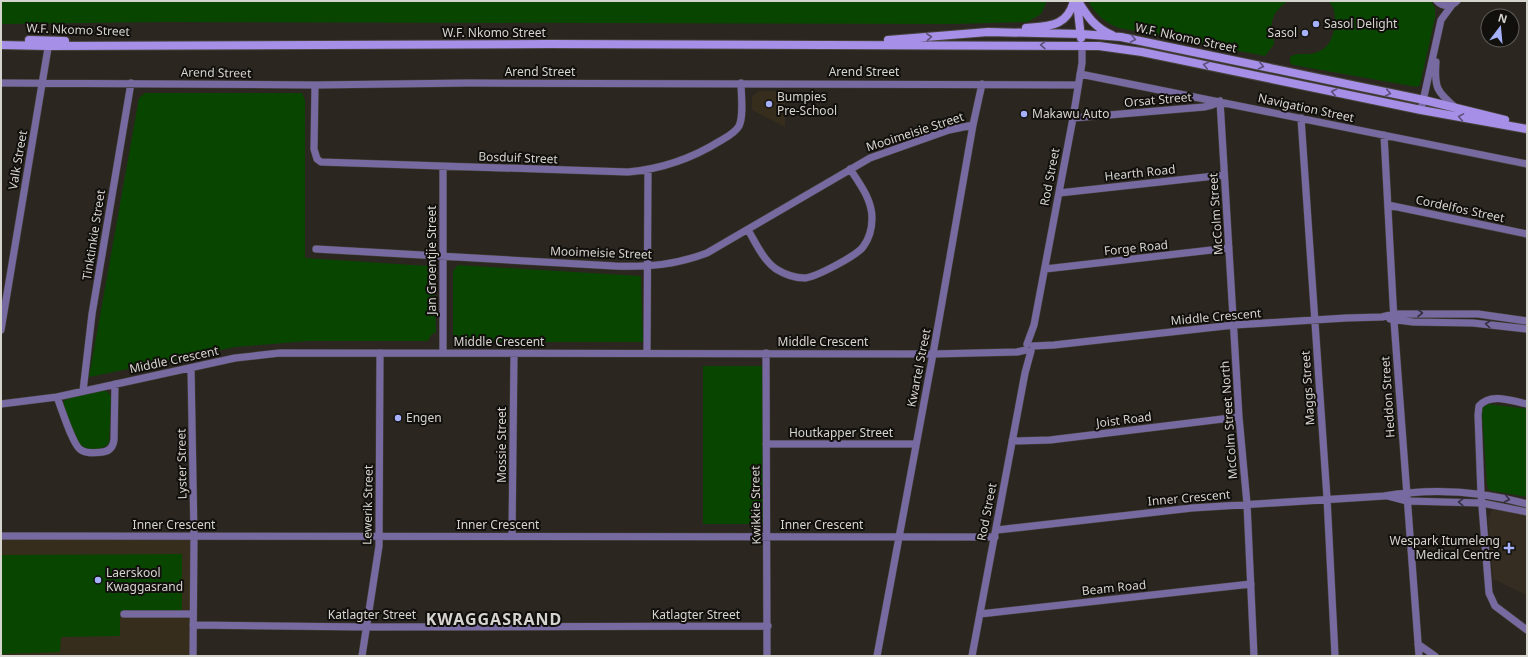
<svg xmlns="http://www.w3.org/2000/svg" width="1528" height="657" font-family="'Noto Sans',sans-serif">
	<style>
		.built { fill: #352d21 }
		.education { fill: #372d1d }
		.green { fill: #084600 }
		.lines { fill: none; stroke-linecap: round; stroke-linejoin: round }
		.street-casing { stroke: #46433c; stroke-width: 8 }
		.secondary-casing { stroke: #46433c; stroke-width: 10 }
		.street { stroke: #776aa1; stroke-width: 7 }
		.secondary { stroke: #a58fe7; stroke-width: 8 }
		.oneway { stroke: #5c507a }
		.oneway2 { stroke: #353041 }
		.poi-dot { fill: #a6b1fc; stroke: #12100d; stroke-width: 1.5 }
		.labels { text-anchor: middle; stroke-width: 4; stroke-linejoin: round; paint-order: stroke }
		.poi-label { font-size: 12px; fill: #d6d4cf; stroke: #12100d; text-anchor: start }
		.street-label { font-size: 12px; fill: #d6d4cf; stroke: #12100d }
		.district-label { font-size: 16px; font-weight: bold; letter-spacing: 1px; fill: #d6d4cf; stroke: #12100d }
	</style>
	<rect width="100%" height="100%" fill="#2b2720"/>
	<path class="built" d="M1493 509H1497L1527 517V595L1493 579 1488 517Z"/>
	<path class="education" d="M759 91H785V127L752 110V97Z
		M1 535H195L194 656H1Z"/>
	<path class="green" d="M1 1H1047L1041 14 1028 22 952 24 164 22 1 24Z
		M1088 1H1288C1278 8 1272 15 1271 28 1271 33 1274 38 1274 44L1265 56 1119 28C1105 23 1095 14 1088 1Z
		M1328 1H1431L1435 8V18L1420 85 1417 87 1293 65 1290 63V57C1296 53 1301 54 1308 54 1328 53 1334 38 1335 21 1335 13 1334 6 1328 1Z
		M145 93H302L305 100V258L428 266 434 270 436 332 431 335 428 341H307L235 347 89 377 139 98Z
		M458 265 641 276 643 342H458L453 336V271Z
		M703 366H763V524H703Z
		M104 390 110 394 111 398 109 443C102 452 83 451 77 443L63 406 64 401 69 397Z
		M1488 404 1527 409V497L1493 491 1489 490 1487 485 1482 412 1483 407Z
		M182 554V613H120V636L61 637 60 652 1 654V555Z"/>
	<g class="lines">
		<g class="street-casing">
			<path id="street" d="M1437 1C1443 7 1451 7 1457 1
				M1436 62C1434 88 1437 92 1456 108
				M1080 74 1527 164
				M1 83 315 85 469 83 1078 85
				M315 85 314 149 317 159 321 162 628 172C662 169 691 159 720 141 727 137 735 133 739 126 744 116 741 94 741 83
				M1421 110 1441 20 1452 5
				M1073 118 1204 107 1212 105 1220 101 1239 417 1247 504 1254 656
				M1301 118 1327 498 1335 656
				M1384 135 1394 321 1419 656
				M1059 193 1224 175
				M1388 205 1527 234
				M748 230C756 243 763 260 776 269 784 274 795 278 805 278 816 277 856 256 863 247 869 239 872 228 872 218 872 200 860 184 850 169
				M316 249 615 266C650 267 675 265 707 253L870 158 949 130 973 125
				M1045 269 1229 248
				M1390 319 1413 322 1473 323 1527 329
				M1 330 49 42
				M1027 344 1034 325 1073 118 1082 63V46
				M1033 346 1054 345 1234 325 1346 318 1382 317 1394 314H1478L1527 321
				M443 353V167
				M647 353 648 170
				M766 353 767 656
				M191 368 194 536 193 656
				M83 391 92 314 131 83
				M57 397C61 407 73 446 81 450 87 454 96 453 103 452 110 451 113 447 114 440L115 384
				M1 404 57 397 235 358 280 353 933 354 1017 352 1026 350
				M1527 404C1512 401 1491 392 1479 406L1478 415 1481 494 1489 593 1495 606 1527 630
				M1012 441 1050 440 1239 417
				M766 444H916
				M1388 496 1407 501 1482 503 1527 512
				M997 530 1192 508 1384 496C1431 488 1481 491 1527 504
				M1 536 995 537
				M512 536 514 354
				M124 614H193
				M980 614 1251 584
				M193 625 367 627 768 626
				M1418 644 1435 656
				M362 656 379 546 380 353
				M877 656 933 354 973 125 982 84
				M972 656 1025 373 1031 351"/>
		</g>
		<g class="secondary-casing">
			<path id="secondary" d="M1078 1C1087 16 1095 28 1112 35
				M1077 2 1081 38
				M1026 28C1049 26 1067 27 1074 1
				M29 40 65 41
				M888 40 988 32 1081 34 1121 37 1424 100 1505 120
				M1 45 48 46 548 44 1099 46 1142 52 1421 110 1527 129"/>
		</g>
		<use href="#street" class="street"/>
		<use href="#secondary" class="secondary"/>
	</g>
	<defs><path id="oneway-chevron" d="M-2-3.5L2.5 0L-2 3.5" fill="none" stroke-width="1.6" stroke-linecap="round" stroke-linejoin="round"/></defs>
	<g class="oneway">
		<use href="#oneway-chevron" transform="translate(929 37) rotate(-5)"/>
		<use href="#oneway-chevron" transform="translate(1133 39) rotate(10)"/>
		<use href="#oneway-chevron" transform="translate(1043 45) rotate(-179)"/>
		<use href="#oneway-chevron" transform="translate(1206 65) rotate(-168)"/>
		<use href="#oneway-chevron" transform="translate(1261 66) rotate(12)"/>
		<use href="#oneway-chevron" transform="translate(1334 92) rotate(-168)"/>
		<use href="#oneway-chevron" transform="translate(1388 93) rotate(12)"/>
		<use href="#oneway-chevron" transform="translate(1461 117) rotate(-170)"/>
	</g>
	<g class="oneway2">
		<use href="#oneway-chevron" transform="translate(1420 313)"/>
		<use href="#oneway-chevron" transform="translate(1488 324) rotate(-174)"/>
		<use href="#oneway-chevron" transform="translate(1507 499) rotate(12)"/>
		<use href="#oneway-chevron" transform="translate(1461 502) rotate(-177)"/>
	</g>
	<g class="poi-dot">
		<circle cx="1316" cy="24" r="4"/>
		<circle cx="1305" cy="33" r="4"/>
		<circle cx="769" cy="104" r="4"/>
		<circle cx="1024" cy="114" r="4"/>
		<circle cx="398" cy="418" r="4"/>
		<path d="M1507 542h4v4h4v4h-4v4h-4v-4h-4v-4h4z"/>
		<circle cx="98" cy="580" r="4"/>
	</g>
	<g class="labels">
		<g class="poi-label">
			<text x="1324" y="28">Sasol Delight</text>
			<text x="1297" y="37" text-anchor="end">Sasol</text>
			<text x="777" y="101">Bumpies<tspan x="777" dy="14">Pre-School</tspan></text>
			<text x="1032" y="118">Makawu Auto</text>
			<text x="406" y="422">Engen</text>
			<text x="1500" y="545" text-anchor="end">Wespark Itumeleng<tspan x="1500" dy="14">Medical Centre</tspan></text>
			<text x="106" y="577">Laerskool<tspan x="106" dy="14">Kwaggasrand</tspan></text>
		</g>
		<g class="street-label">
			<text transform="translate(78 30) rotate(2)" y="4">W.F. Nkomo Street</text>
			<text x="494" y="37">W.F. Nkomo Street</text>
			<text transform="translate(1186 38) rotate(12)" y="4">W.F. Nkomo Street</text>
			<text x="540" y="76">Arend Street</text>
			<text x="864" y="76">Arend Street</text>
			<text transform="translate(216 73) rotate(1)" y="4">Arend Street</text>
			<text transform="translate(1158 100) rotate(-5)" y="4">Orsat Street</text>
			<text transform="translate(1306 108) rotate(12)" y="4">Navigation Street</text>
			<text transform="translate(915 132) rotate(-18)" y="4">Mooimeisie Street</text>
			<text transform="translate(518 158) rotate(2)" y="4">Bosduif Street</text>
			<text transform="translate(18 160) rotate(-80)" y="4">Valk Street</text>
			<text transform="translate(1140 173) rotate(-6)" y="4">Hearth Road</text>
			<text transform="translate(1050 177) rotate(-79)" y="4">Rod Street</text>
			<text transform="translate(1460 209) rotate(12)" y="4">Cordelfos Street</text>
			<text transform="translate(1216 214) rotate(-94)" y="4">McColm Street</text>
			<text transform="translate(94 235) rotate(-81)" y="4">Tinktinkie Street</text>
			<text transform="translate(1136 248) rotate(-6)" y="4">Forge Road</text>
			<text transform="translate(601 253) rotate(2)" y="4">Mooimeisie Street</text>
			<text transform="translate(432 260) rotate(-90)" y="4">Jan Groentjie Street</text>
			<text transform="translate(1216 317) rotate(-5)" y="4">Middle Crescent</text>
			<text x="499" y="346">Middle Crescent</text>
			<text x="823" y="346">Middle Crescent</text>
			<text transform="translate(174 360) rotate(-12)" y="4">Middle Crescent</text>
			<text transform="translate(919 368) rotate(-79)" y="4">Kwartel Street</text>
			<text transform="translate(1308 388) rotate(-94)" y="4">Maggs Street</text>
			<text transform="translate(1388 397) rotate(-94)" y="4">Heddon Street</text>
			<text transform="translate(1124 420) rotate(-7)" y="4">Joist Road</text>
			<text transform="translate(1229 420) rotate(-94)" y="4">McColm Street North</text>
			<text x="841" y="437">Houtkapper Street</text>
			<text transform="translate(502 445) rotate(-90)" y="4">Mossie Street</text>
			<text transform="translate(182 464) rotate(-91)" y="4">Lyster Street</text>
			<text transform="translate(1189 498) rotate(-5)" y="4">Inner Crescent</text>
			<text transform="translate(368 505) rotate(-89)" y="4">Lewerik Street</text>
			<text transform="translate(756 505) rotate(-91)" y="4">Kwikkie Street</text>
			<text transform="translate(987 512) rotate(-79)" y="4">Rod Street</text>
			<text x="174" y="529">Inner Crescent</text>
			<text x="498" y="529">Inner Crescent</text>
			<text x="822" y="529">Inner Crescent</text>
			<text transform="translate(1114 588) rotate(-6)" y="4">Beam Road</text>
			<text x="372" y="619">Katlagter Street</text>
			<text x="696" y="619">Katlagter Street</text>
		</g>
		<g class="district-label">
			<text x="494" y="625">KWAGGASRAND</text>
		</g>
	</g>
	<rect width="1528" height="657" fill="none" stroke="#d6d4cf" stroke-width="4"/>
	<g transform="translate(1500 28) rotate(16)"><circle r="19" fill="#12100d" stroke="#605e5b"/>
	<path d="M0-3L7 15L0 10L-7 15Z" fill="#a6b1fc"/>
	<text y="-6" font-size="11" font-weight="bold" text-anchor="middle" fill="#d6d4cf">N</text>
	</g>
</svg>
